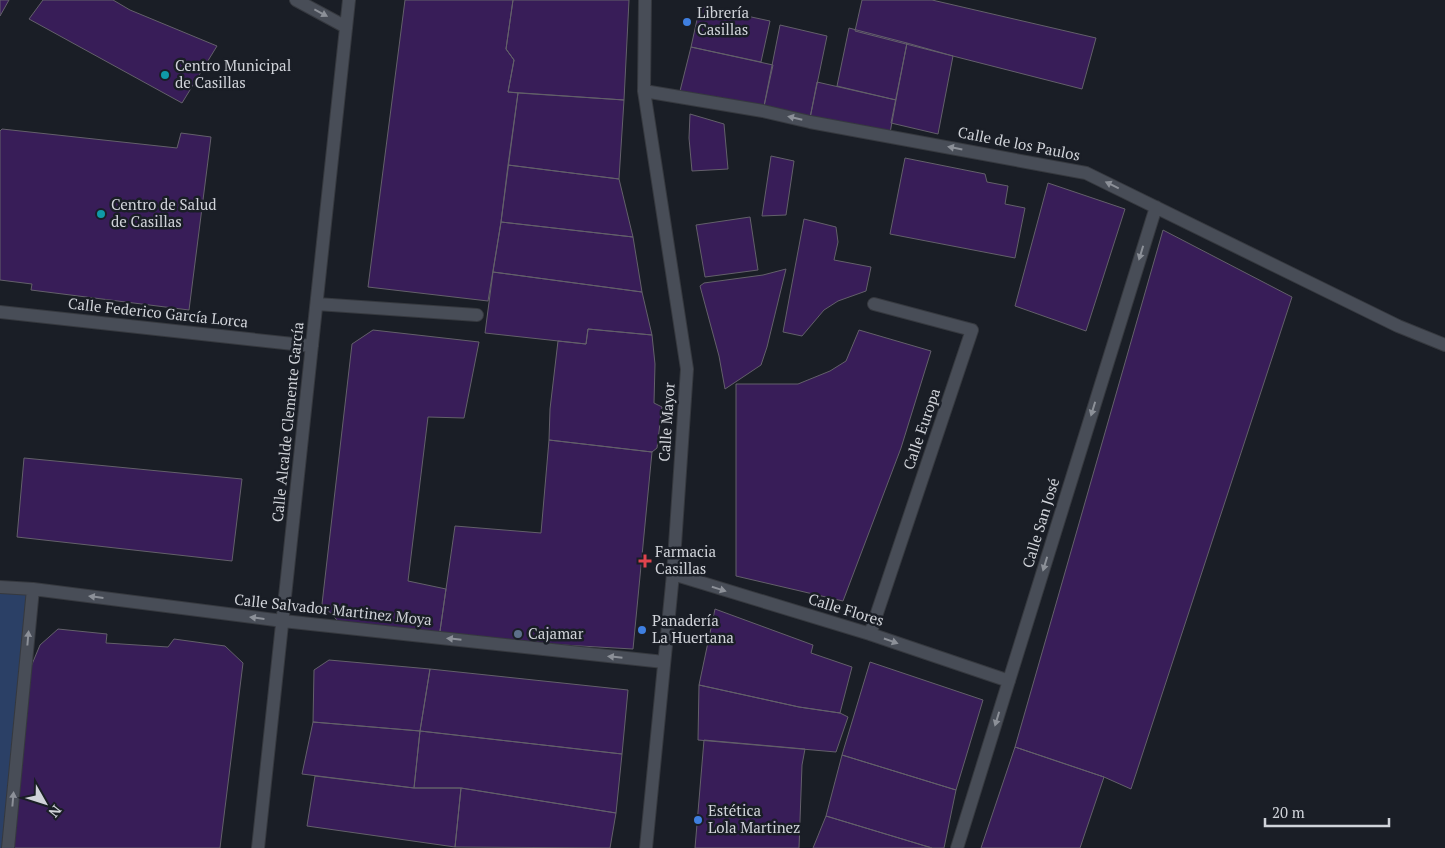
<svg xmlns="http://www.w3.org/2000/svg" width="1445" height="848" font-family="'PT Serif',serif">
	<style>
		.green { fill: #2b4066 }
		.building { fill: #381d58; stroke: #63606a }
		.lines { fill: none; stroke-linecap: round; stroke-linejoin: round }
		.minor-casing { stroke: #36393f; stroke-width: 14 }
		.minor { stroke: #484d57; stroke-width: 12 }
		.oneway { fill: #8c9098 }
		.shop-dot { fill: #3f7fe0; stroke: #1a1e26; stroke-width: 2 }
		.culture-dot { fill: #0f9aa8; stroke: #1a1e26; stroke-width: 2 }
		.health-dot { fill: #e0444e; stroke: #1a1e26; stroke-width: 2 }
		.service-dot { fill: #5c6f8a; stroke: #1a1e26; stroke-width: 2 }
		.labels { text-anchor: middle; stroke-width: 5; stroke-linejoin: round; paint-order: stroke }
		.poi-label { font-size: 15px; fill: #d0d3d9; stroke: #1a1e26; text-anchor: start }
		.street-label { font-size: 15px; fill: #d0d3d9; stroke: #1a1e26 }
	</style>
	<rect width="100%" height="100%" fill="#1a1e26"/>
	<path class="green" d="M0 587 30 590 8 848H0Z"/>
	<path class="building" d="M0 0H9L0 16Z
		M43 0H113L130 10 217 46 182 103 29 19Z
		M405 0H513L506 49 514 60 508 92 518 93 501 222 488 301 368 287Z
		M513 0H629L624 100 508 92 514 60 506 49Z
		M862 0H932L1096 38 1082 89 855 31Z
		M700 6 770 21 761 62 691 47Z
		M780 25 827 36 810 118 763 111Z
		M849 28 907 43 896 100 837 86Z
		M907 43 953 56 938 134 891 123Z
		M691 47 773 65 763 111 680 91Z
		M817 82 896 100 890 133 810 118Z
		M518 93 624 100 619 179 508 165Z
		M690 114 724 124 728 169 692 171 689 138Z
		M2 129 177 148 181 133 211 137 189 310 31 290 32 284 0 280V131Z
		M771 156 794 161 786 215 762 216Z
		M905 158 985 174 987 182 1008 186 1005 204 1025 208 1015 258 890 234Z
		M508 165 619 179 633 237 501 222Z
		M1048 183 1125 209 1086 331 1015 306Z
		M750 217 758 270 705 277 696 225Z
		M804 219 836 227 838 242 834 260 871 267 866 291 838 301 824 310 802 336 783 332Z
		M501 222 633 237 642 292 493 272Z
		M1163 230 1292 297 1131 789 1104 777 1015 747Z
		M786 269 767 347 761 365 725 389 719 356 700 286 704 283 763 275Z
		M493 272 642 292 652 335 588 329 586 344 485 333Z
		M588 329 652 335 655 364 654 403 662 407 657 448 652 452 549 440 550 409 558 341 586 344Z
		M373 330 479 342 464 418 428 417 408 581 446 589 439 638 338 621 322 604 352 344Z
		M859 330 931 351 901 448 843 601 736 576V384H798L830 371 846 361Z
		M549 440 652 452 633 649 439 638 455 526 541 533Z
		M24 458 242 479 232 561 17 537Z
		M715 609 813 645 811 653 852 667 840 713 799 707 699 685Z
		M58 629 107 634 106 643 168 647 174 639 225 646 243 663 220 848H13L30 669 40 645Z
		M329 660 430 669 420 731 313 722 314 670Z
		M870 662 983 700 956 790 842 755Z
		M430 669 628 690 622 754 420 731Z
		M699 685 799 707 840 713 848 717 836 752 698 740Z
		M313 722 420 731 414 788 302 774Z
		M420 731 622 754 616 813 461 788H414Z
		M704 740 805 749 802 765 799 848H695Z
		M1015 747 1104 777 1080 848H981Z
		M842 755 956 790 944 848H932L826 816Z
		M315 776 414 788H461L455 847 307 826Z
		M461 788 616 813 610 848 455 847Z
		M826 816 932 848H813Z"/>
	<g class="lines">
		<g class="minor-casing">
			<path id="minor" d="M296 0 346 27
				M645 0 644 91 687 369 673 574 646 848
				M644 91 763 111 810 122 1086 173 1398 326 1445 345
				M317 304 477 315
				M0 312 312 346
				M673 574 870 634 1009 681
				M0 587 33 589 283 621 664 662
				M870 634 972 330 874 304
				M8 848 33 589
				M258 848 349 0
				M957 848 1156 207"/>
		</g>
		<use href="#minor" class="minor"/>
	</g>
	<defs><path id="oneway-solid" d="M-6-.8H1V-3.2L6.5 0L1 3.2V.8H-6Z" transform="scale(1.25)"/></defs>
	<g class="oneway">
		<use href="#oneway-solid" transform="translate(321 13) rotate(28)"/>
		<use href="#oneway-solid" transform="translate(795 118) rotate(-167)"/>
		<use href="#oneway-solid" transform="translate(955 148) rotate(-169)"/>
		<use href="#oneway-solid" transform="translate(1112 185) rotate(-154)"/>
		<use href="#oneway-solid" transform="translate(1141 253) rotate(107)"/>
		<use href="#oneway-solid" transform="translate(1093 409) rotate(107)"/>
		<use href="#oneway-solid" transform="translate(1045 564) rotate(107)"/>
		<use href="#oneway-solid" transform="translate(719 589) rotate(17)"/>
		<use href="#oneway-solid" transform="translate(96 597) rotate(-173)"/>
		<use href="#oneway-solid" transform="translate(257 618) rotate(-173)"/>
		<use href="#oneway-solid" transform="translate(28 638) rotate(-85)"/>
		<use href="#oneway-solid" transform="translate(454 639) rotate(-174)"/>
		<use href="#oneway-solid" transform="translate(891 641) rotate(19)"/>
		<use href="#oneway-solid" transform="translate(615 657) rotate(-174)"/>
		<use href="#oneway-solid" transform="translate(997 719) rotate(107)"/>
		<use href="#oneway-solid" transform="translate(13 799) rotate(-85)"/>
	</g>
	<g class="shop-dot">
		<circle cx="687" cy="22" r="5"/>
		<circle cx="642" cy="630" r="5"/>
		<circle cx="698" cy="820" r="5"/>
	</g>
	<g class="culture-dot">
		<circle cx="165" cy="75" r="5"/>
		<circle cx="101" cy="214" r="5"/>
	</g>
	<path class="health-dot" d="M642.5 553.5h5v5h5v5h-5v5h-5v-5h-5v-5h5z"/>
	<circle class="service-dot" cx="518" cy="634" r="5"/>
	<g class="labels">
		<g class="poi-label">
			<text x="697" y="18">Librería<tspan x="697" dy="17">Casillas</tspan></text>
			<text x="175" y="71">Centro Municipal<tspan x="175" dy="17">de Casillas</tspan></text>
			<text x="111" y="210">Centro de Salud<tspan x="111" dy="17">de Casillas</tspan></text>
			<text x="655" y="557">Farmacia<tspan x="655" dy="17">Casillas</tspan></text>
			<text x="652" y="626">Panadería<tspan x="652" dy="17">La Huertana</tspan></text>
			<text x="528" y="639">Cajamar</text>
			<text x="708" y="816">Estética<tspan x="708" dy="17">Lola Martinez</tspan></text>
		</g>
		<g class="street-label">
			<text transform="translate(1019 144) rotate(11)" y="5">Calle de los Paulos</text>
			<text transform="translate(158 313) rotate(6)" y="5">Calle Federico García Lorca</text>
			<text transform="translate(288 422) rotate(-84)" y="5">Calle Alcalde Clemente García</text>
			<text transform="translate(667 422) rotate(-86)" y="5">Calle Mayor</text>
			<text transform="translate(922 429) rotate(-71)" y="5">Calle Europa</text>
			<text transform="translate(1041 523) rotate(-73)" y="5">Calle San José</text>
			<text transform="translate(333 610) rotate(6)" y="5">Calle Salvador Martinez Moya</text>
			<text transform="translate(846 610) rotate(17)" y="5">Calle Flores</text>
		</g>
	</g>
	<g transform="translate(45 803) rotate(129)" stroke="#1a1e26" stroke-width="4" paint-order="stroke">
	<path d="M0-4L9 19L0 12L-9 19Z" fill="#d0d3d9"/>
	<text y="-8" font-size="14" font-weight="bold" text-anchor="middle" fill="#d0d3d9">N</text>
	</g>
	<path d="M1265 818v8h124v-8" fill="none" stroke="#d0d3d9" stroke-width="2.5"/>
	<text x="1272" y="818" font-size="15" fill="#d0d3d9" stroke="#1a1e26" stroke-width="4" paint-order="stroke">20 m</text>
</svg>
